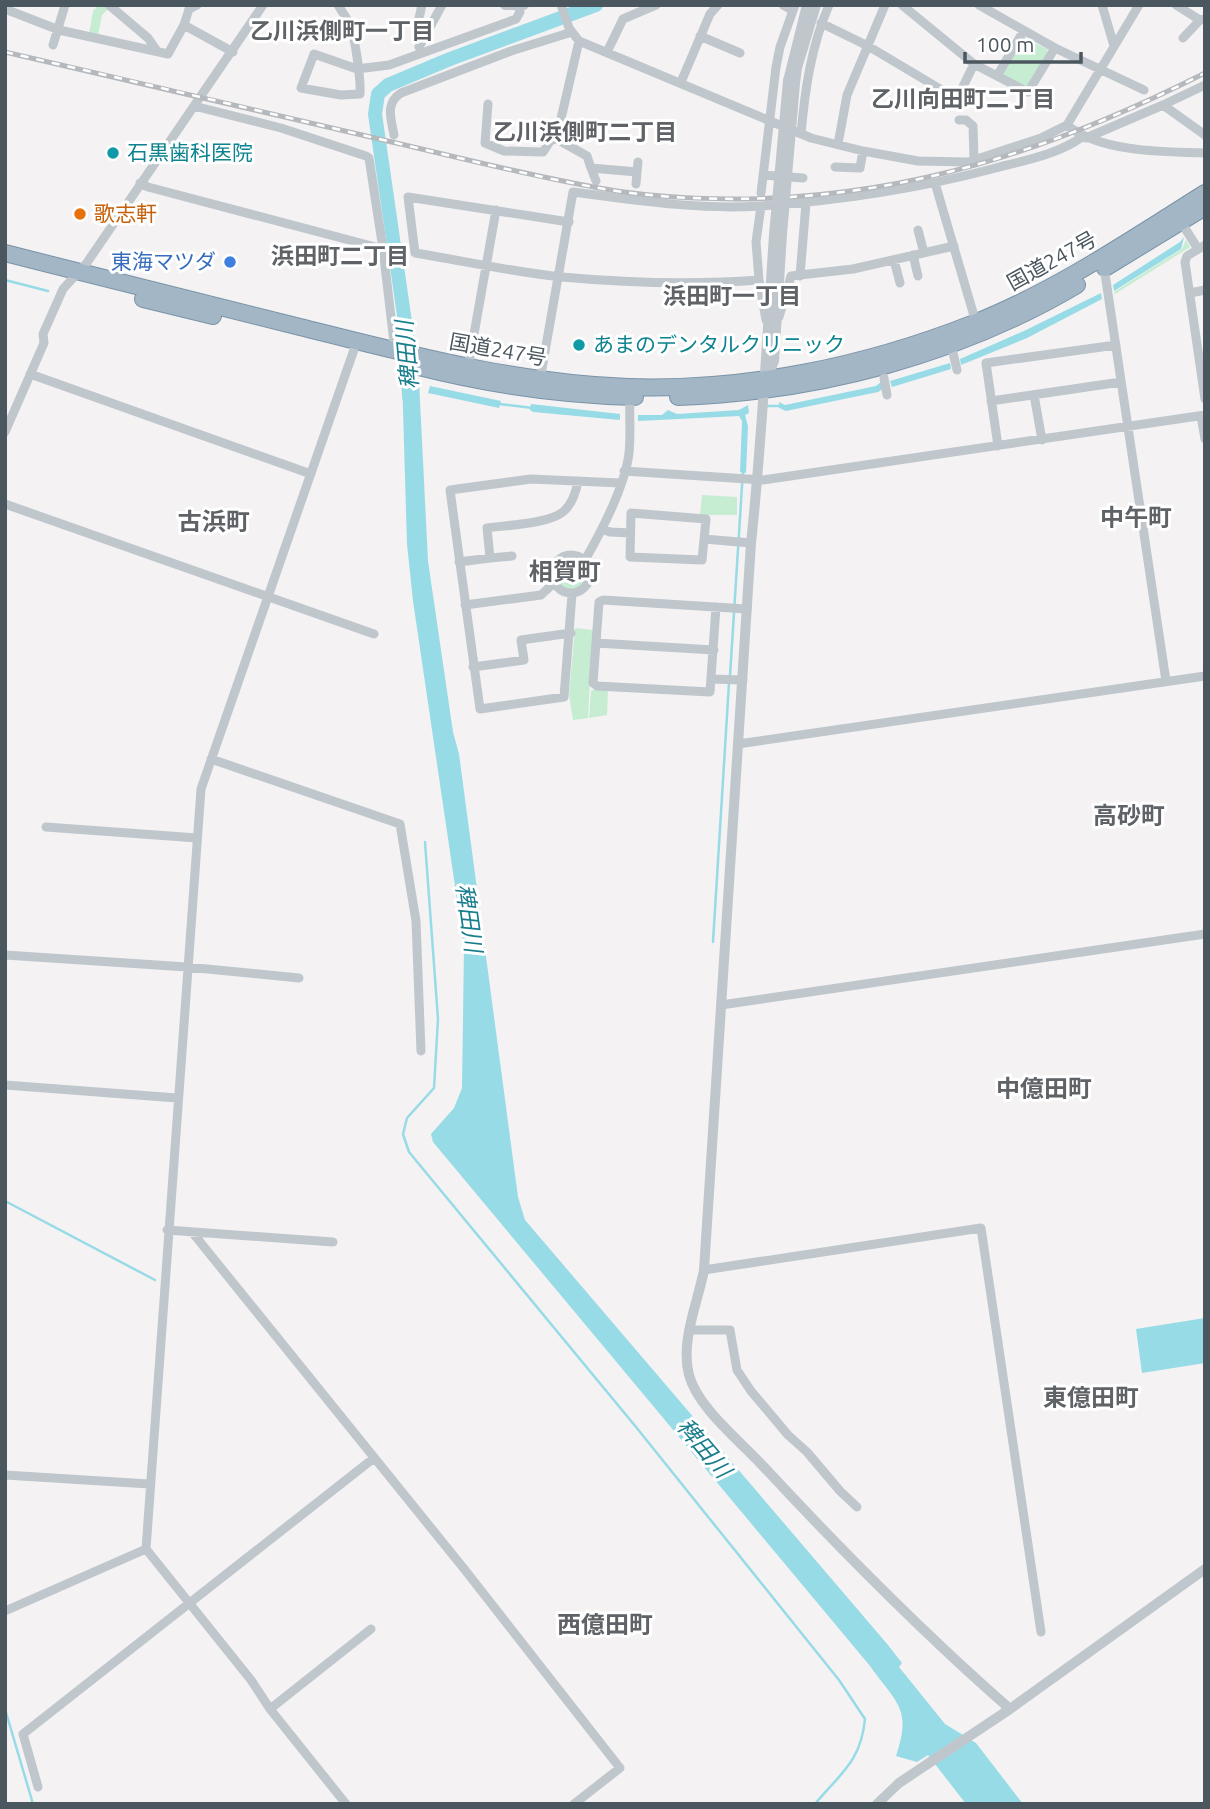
<svg xmlns="http://www.w3.org/2000/svg" width="1210" height="1809" font-family="Ubuntu,'Noto Sans JP',sans-serif">
	<style>
		.green { fill: #c6edd2 }
		.water { fill: #97dbe6 }
		.lines { fill: none; stroke-linecap: round; stroke-linejoin: round }
		.stream { stroke: #97dbe6; stroke-width: 2.5 }
		.river { stroke: #97dbe6; stroke-width: 14 }
		.trunk-casing { stroke: #7a93a8; stroke-width: 18 }
		.minor { stroke: #bfc7cd; stroke-width: 9 }
		.tertiary { stroke: #bfc7cd; stroke-width: 10 }
		.trunk { stroke: #a2b6c5; stroke-width: 16 }
		.rail-casing { stroke: #b5b8bc; stroke-width: 5 }
		.rail { stroke: #fff; stroke-width: 2.5; stroke-dasharray: 8; stroke-linecap: butt }
		.tertiary-bridge { stroke: #bfc7cd; stroke-width: 10 }
		.culture-dot { fill: #0f9aa8; stroke: #fff; stroke-width: 2.5 }
		.food-dot { fill: #e8710a; stroke: #fff; stroke-width: 2.5 }
		.shop-dot { fill: #3f7fe0; stroke: #fff; stroke-width: 2.5 }
		.labels { text-anchor: middle; stroke-width: 6; stroke-linejoin: round; paint-order: stroke }
		.culture-label { font-size: 21px; fill: #0d838f; stroke: #fff; text-anchor: start }
		.food-label { font-size: 21px; fill: #c56008; stroke: #fff; text-anchor: start }
		.street-label { font-size: 21px; fill: #4b575e; stroke: #fff }
		.shop-label { font-size: 21px; fill: #366cbe; stroke: #fff; text-anchor: end }
		.neighbourhood-label { font-size: 23px; font-weight: bold; fill: #5f6367; stroke: #fff }
		.water-label { font-size: 23px; font-style: italic; fill: #187d8d; stroke: #fff }
		.quarter-label { font-size: 24px; font-weight: bold; fill: #5f6367; stroke: #fff }
	</style>
	<rect width="100%" height="100%" fill="#f4f2f3"/>
	<path class="green" d="M99 5H106L109 8 102 15 98 36 89 34 93 11Z
		M1025 38 1047 49 1048 51 1029 85 1025 86 1004 75 1003 72Z
		M1186 240 1190 247 1115 294 1114 292 1182 249Z
		M702 495 737 497V515H700Z
		M554 573a17 17 0 1 1 34 0a17 17 0 1 1-34 0Z
		M575 628 593 630 588 718 573 720 569 695Z
		M595 689 608 690 607 715 589 718 591 691Z"/>
	<path class="water" d="M1184 237 1181 249 1114 291 1113 285 1180 242Z
		M1101 293 1102 299 1027 338 961 365 960 359 1026 330Z
		M950 363 951 369 892 387 890 381Z
		M402 376 419 381 428 561 453 732 459 754 518 1197 525 1220 888 1645 902 1663 899 1667 945 1724 976 1743 1023 1804H966L928 1755 917 1762 896 1756C912 1708 897 1704 870 1666L433 1142 431 1134 454 1108 462 1088 464 947 413 601 407 544Z
		M881 382 883 389 878 392 786 411 779 408V402L785 405 876 386Z
		M430 386 501 401 499 408 428 393Z
		M531 404 620 414V420L533 412 530 410Z
		M748 405 749 413 745 415 748 426 746 473 740 472 742 421 739 416 638 421V415H662L668 410 677 414 739 410Z
		M1205 1318V1363L1142 1373 1136 1329Z"/>
	<g class="lines">
		<path class="stream" d="M5 280 48 291
			M499 404 533 408
			M765 406H782
			M730 676 743 470
			M425 842 438 1019 434 1088 407 1118 403 1134 409 1152 636 1427 839 1680 865 1719C861 1761 841 1773 815 1804
			M713 942 729 683
			M5 1201 155 1280
			M5 1709 33 1804"/>
		<path class="river" d="M409 397 407 336 375 114 378 94 388 85 450 59 596 5"/>
		<g class="trunk-casing">
			<path id="trunk" d="M5 253C103 278 201 302 300 327 408 354 516 383 628 387 746 391 865 366 974 323 1057 290 1130 240 1205 193
				M1105 268 1205 207
				M143 299 213 316
				M419 367C490 385 561 395 635 397
				M678 397C817 392 957 356 1077 285"/>
		</g>
		<path class="minor" d="M109 5 148 38 157 51
			M338 5C342 12 347 18 350 25 355 36 361 81 360 94L341 95 301 88 314 54 357 69 389 65 516 19 520 12 518 6
			M561 5 569 28 579 41 811 138 863 151 918 161 968 162 1041 138 1067 125 1139 5
			M783 5 792 10
			M902 5 974 64 1028 92 1055 48
			M979 5 1055 48 1144 90
			M1102 5 1114 46
			M1176 5 1200 20
			M5 9 59 30 168 54 184 25 233 52
			M419 18 422 5
			M821 23 868 46 957 99 974 64
			M184 25 189 9 197 5
			M700 36 740 53
			M1183 38 1200 20 1205 19
			M579 41 560 123 553 137 587 156 591 168 637 172 638 162
			M53 45 65 5
			M419 47 442 5
			M607 52 623 19 656 5
			M997 76 1023 32
			M681 82 710 14 718 5
			M488 104 485 143 504 151 543 152 553 137
			M1163 105 1205 135
			M194 106 281 128 366 156 369 158 383 249
			M959 120H966L973 126 974 160
			M1067 125C1099 152 1164 152 1205 153
			M801 134C805 89 811 47 829 5
			M394 135C391 119 385 103 401 93L511 51 572 32
			M1086 138 1163 105 1205 85
			M838 144 847 95 885 5
			M835 167 860 168 863 151
			M591 168 596 181
			M763 175 803 178
			M140 183 148 187 383 249 395 351
			M935 183 977 326
			M636 184 637 172
			M761 193 776 67 780 47 795 5
			M761 206 756 242 759 280 766 320
			M569 222 408 197 415 253C464 261 513 272 562 277 628 283 693 285 759 280
			M1181 222 1198 249
			M918 230 924 253
			M1205 245 1187 256 1185 262 1205 399
			M913 255 918 276
			M894 260 900 283
			M1104 267 1166 681
			M800 276 806 203
			M1190 293 1205 290
			M779 317 791 276 853 269 954 246
			M951 344 957 370
			M468 368 496 210
			M30 374 311 474
			M884 378 887 395
			M540 380 573 192C634 200 698 210 760 206 839 201 916 189 992 169 1022 161 1057 155 1082 137
			M1034 395 1042 440
			M991 401 1121 382
			M1201 416 1205 439
			M5 432 44 343 43 334 63 289 86 264 263 5
			M998 446 986 363 1116 345
			M624 471 763 480 1205 415
			M5 504 374 634
			M631 513 706 519 702 560 630 557Z
			M603 529 610 532 630 533
			M704 539 751 543
			M552 574a19 19 0 1 1 38 0a19 19 0 1 1-38 0Z
			M490 558 512 556
			M585 560C601 532 625 486 629 453 631 435 629 416 630 397
			M459 562 490 558 487 528C507 525 550 524 564 511 573 503 576 492 578 481
			M572 594 564 697 480 709 450 490 531 479 620 483
			M465 605 541 595 554 583
			M716 607 710 692 597 686 593 683 599 602 603 600 747 609
			M596 643 714 650
			M473 667 524 660 521 640 571 633
			M712 679 743 680
			M738 744 1205 676
			M211 759 400 824 416 921 421 1051
			M46 827 197 838
			M5 955 187 967 299 978
			M721 1005 1205 934
			M5 1085 177 1098
			M167 1230 333 1242
			M192 1232 465 1570 620 1768 574 1804
			M704 1270 981 1228 1041 1632
			M691 1330H730L737 1370 751 1391 788 1435 807 1452 840 1491 857 1507
			M5 1475 149 1484
			M146 1549 251 1680 270 1709 346 1804
			M5 1611 146 1549 201 789 357 341
			M270 1709 371 1629
			M38 1787 23 1734 374 1458"/>
		<path class="tertiary" d="M505 5H524
			M788 81 807 5
			M795 83 797 68 816 5
			M774 235C767 338 762 441 751 543L704 1270C698 1302 680 1342 689 1375 698 1408 739 1440 762 1465 841 1550 922 1632 1010 1709
			M769 373 774 361 782 234
			M877 1804 899 1783 1010 1709 1205 1569"/>
		<use href="#trunk" class="trunk"/>
		<g class="rail-casing">
			<path id="rail" d="M5 52C124 79 243 107 362 135 441 153 520 174 599 188 658 199 732 201 791 197 941 187 1072 140 1205 73"/>
		</g>
		<use href="#rail" class="rail"/>
		<path class="tertiary-bridge" d="M782 234 795 83
			M774 235 788 81"/>
	</g>
	<g class="culture-dot">
		<circle cx="113" cy="153" r="7"/>
		<circle cx="579" cy="345" r="7"/>
	</g>
	<circle class="food-dot" cx="80" cy="214" r="7"/>
	<circle class="shop-dot" cx="230" cy="262" r="7"/>
	<g class="labels">
		<g class="culture-label">
			<text x="127" y="160">石黒歯科医院</text>
			<text x="593" y="352">あまのデンタルクリニック</text>
		</g>
		<g class="food-label">
			<text x="94" y="221">歌志軒</text>
		</g>
		<g class="street-label">
			<text transform="translate(1052 261) rotate(-29)" y="7">国道247号</text>
			<text transform="translate(498 350) rotate(10)" y="7">国道247号</text>
		</g>
		<g class="shop-label">
			<text x="216" y="269">東海マツダ</text>
		</g>
		<g class="neighbourhood-label">
			<text x="342" y="39">乙川浜側町一丁目</text>
			<text x="963" y="107">乙川向田町二丁目</text>
			<text x="585" y="140">乙川浜側町二丁目</text>
			<text x="340" y="264">浜田町二丁目</text>
			<text x="732" y="304">浜田町一丁目</text>
		</g>
		<g class="water-label">
			<text transform="translate(407 355) rotate(-95)" y="8">稗田川</text>
			<text transform="translate(469 918) rotate(82)" y="8">稗田川</text>
			<text transform="translate(704 1448) rotate(50)" y="8">稗田川</text>
		</g>
		<g class="quarter-label">
			<text x="1136" y="526">中午町</text>
			<text x="214" y="530">古浜町</text>
			<text x="565" y="580">相賀町</text>
			<text x="1129" y="824">高砂町</text>
			<text x="1044" y="1097">中億田町</text>
			<text x="1091" y="1406">東億田町</text>
			<text x="605" y="1633">西億田町</text>
		</g>
	</g>
	<rect width="1210" height="1809" fill="none" stroke="#4b575e" stroke-width="14"/>
	<path d="M965 52v10h116v-10" fill="none" stroke="#4b575e" stroke-width="3.5"/>
	<text x="976" y="52" font-size="21" fill="#4b575e" stroke="#ffffff" stroke-width="5" paint-order="stroke">100 m</text>
</svg>
